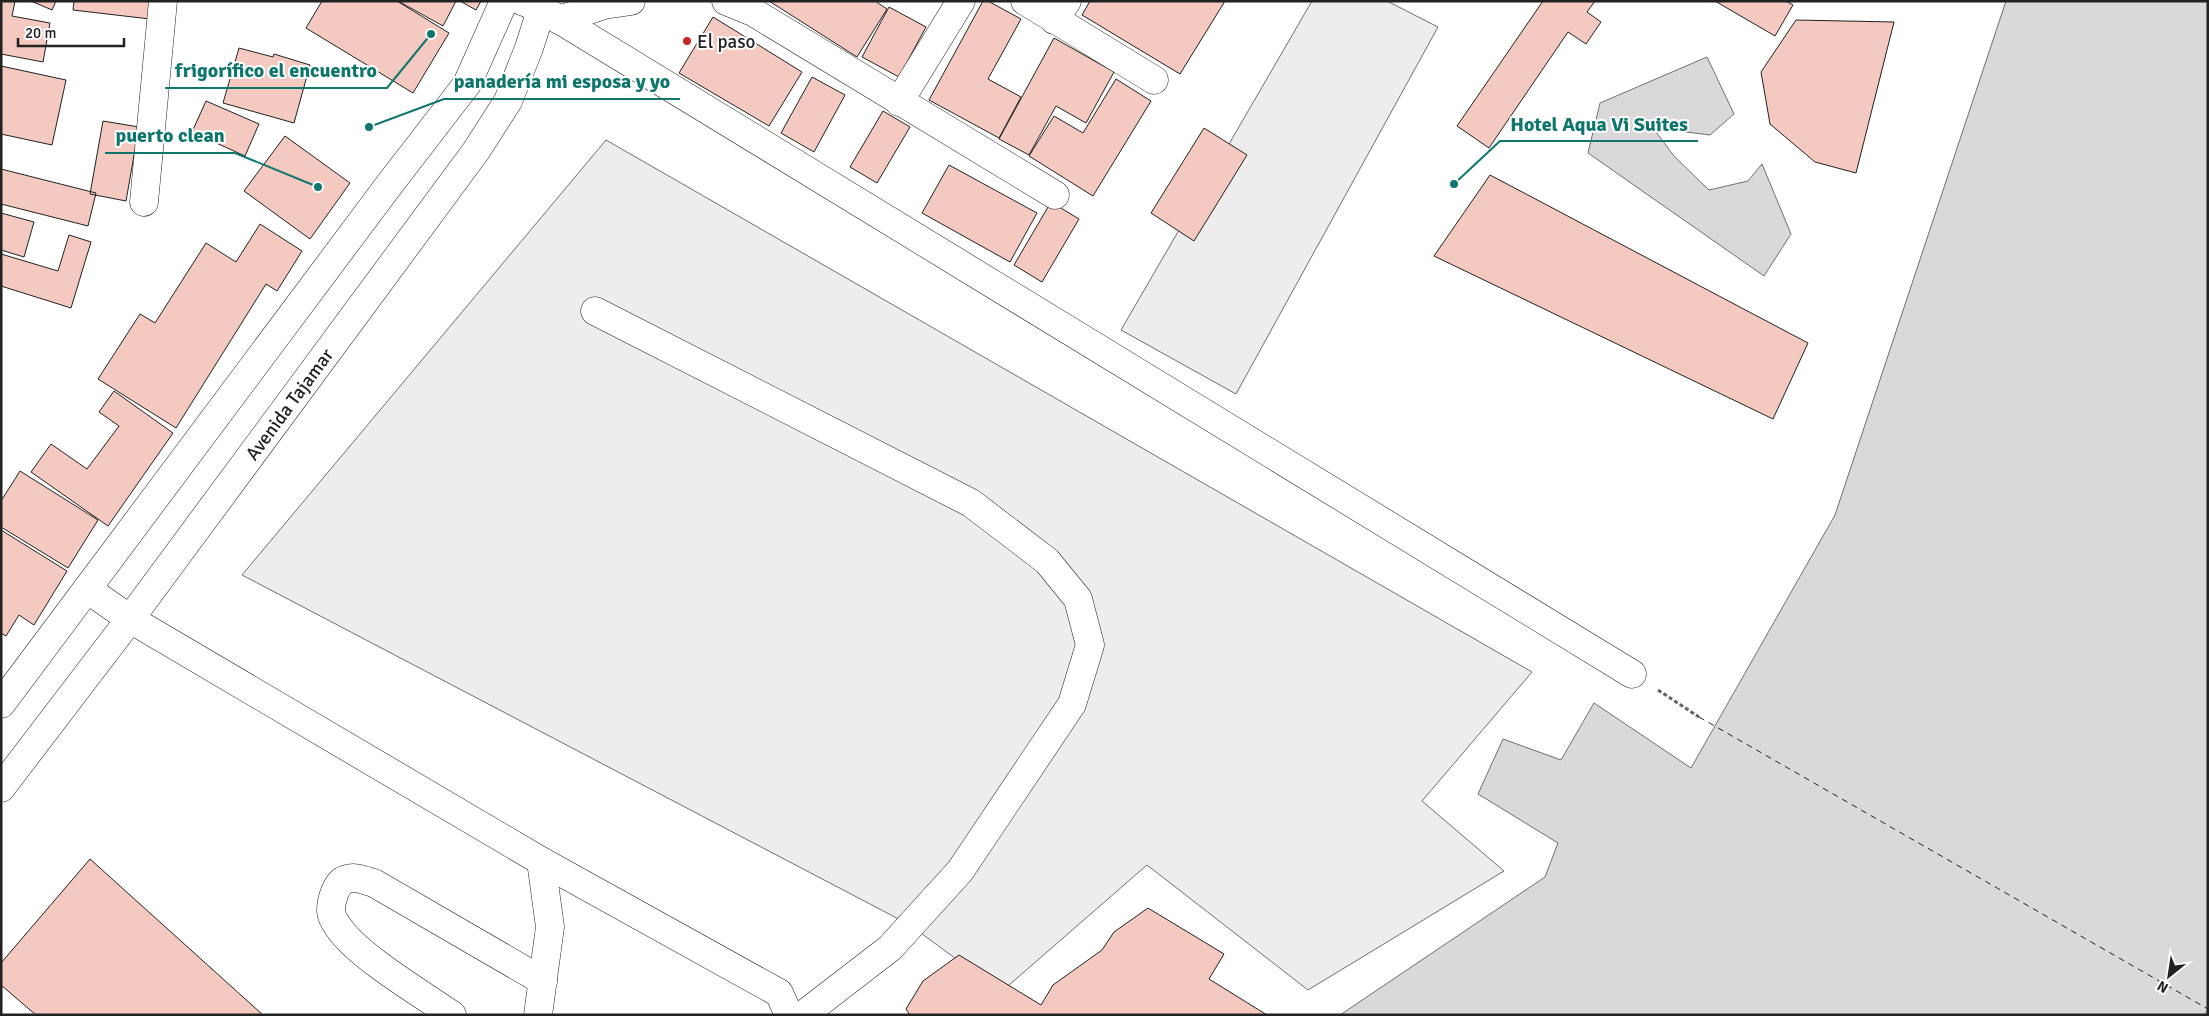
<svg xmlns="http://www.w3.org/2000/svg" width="2209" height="1016" font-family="Signika,sans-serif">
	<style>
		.parking { fill: #ededed; stroke: #6f6f6f }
		.water { fill: #d9d9d9; stroke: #6f6f6f }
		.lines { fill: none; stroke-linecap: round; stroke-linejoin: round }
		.ferry { stroke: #222; stroke-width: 1; stroke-dasharray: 6 5; stroke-linecap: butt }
		.building { fill: #f3c9c0; stroke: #222 }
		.minor-casing { stroke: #222; stroke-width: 29 }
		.path { stroke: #646464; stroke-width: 3; stroke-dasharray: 4 2.5; stroke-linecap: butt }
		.minor { stroke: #fff; stroke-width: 28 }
		.poi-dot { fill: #c62828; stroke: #fff; stroke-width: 2 }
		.labels { text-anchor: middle; stroke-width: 4; stroke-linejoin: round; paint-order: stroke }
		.poi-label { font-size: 19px; fill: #222; stroke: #fff; text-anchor: start }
		.street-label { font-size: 19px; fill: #222; stroke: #fff }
		.leader { fill: none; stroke: #0f766e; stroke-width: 2 }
		.callout-dot { fill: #0f766e; stroke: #fff; stroke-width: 2 }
		.callout-label { font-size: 20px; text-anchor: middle; font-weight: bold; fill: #0f766e; stroke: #fff; stroke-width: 4; stroke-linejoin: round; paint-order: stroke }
	</style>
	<rect width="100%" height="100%" fill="#fff"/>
	<path class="parking" d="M1312 1H1387L1438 27 1236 394 1121 330Z
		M606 140 1532 672 1422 801 1504 871 1308 990 1147 865 1001 992 910 925 242 575Z"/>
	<path class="water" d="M2006 1H2208V1009L2205 1015H1340L1545 877 1558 843 1478 794 1503 739 1561 760 1594 703 1691 768 1835 515Z
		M1707 57 1734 114 1710 135 1653 128 1674 156 1709 190 1748 181 1762 164 1791 234 1764 276 1588 153 1600 103Z"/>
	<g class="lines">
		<path class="ferry" d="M1699 717 2208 1009"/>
	</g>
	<path class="building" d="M1 1H15L12 16 50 23 43 62 1 54Z
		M31 1H56L52 10Z
		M74 1H152L150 19 73 10Z
		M322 1H397L449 33 413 93 306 28Z
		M398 1H456L443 26Z
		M460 1H481L476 10Z
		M769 1H875L887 9 857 57Z
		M983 1H988L1021 19 988 79 1021 97 999 138 929 100Z
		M1090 1H1225L1180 74 1082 15Z
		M1543 1H1595L1587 12 1601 22 1586 44 1568 32 1489 148 1457 126Z
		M1715 1H1786L1793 5 1775 36Z
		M889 7 926 27 899 77 862 57Z
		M713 17 802 72 769 126 679 73Z
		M1796 20 1894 22 1856 173 1815 162 1770 124 1761 72Z
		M1054 38 1114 72 1086 123 1056 106 1029 155 999 139Z
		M239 48 273 57 274 54 310 65 294 123 223 103Z
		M1 66 66 80 52 145 1 134Z
		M812 77 845 95 814 152 781 133Z
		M1116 79 1151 101 1093 196 1029 156 1054 116 1083 133Z
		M206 101 259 124 245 156 192 132Z
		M883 111 910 127 877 183 850 167Z
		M103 121 139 127 126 201 90 194Z
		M1204 128 1247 155 1194 241 1151 213Z
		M285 136 350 183 310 239 244 191Z
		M949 165 1037 213 1010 262 922 213Z
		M1 169 96 193 88 226 1 204Z
		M1490 175 1808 343 1773 419 1434 256Z
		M1051 202 1079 219 1042 282 1014 265Z
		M1 213 34 222 24 257 1 250Z
		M260 224 302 251 277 291 266 284 176 428 98 379 140 314 155 323 206 243 236 262Z
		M69 235 91 242 71 308 1 286V254L58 271Z
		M114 391 173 433 108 526 31 472 51 444 87 469 119 426 99 412Z
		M20 471 98 520 68 568 1 527V501Z
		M1 530 67 571 34 625 19 615 6 636 1 633Z
		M90 859 263 1015H36L1 985V963Z
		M1148 908 1224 954 1209 979 1267 1015H910L906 1009 923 981 959 955 1041 1005 1053 985 1102 950 1114 932Z"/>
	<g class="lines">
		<g class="minor-casing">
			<g id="minor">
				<path d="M522 1 542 9 1632 674"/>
				<path d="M726 1 753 12 1055 195"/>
				<path d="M1025 1 1154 80"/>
				<path d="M559 20 604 5 631 1"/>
				<path d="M1054 20 1067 1"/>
				<path d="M899 102 961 1"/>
				<path d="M144 202 163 1"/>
				<path d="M595 311 971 503 1047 561 1078 599 1090 645 1072 704 960 871 890 948 803 1015"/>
				<path d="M87 589 130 619 541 861 779 993 789 1015"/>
				<path d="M1 704 389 185 467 84 504 1"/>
				<path id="s1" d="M1 788 130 619 476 151 508 101 529 48 544 1"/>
				<path d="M452 1015C422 994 359 957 339 928 336 924 331 916 331 911 331 901 336 881 347 879 356 876 366 881 374 883L543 981"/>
				<path d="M538 1015 550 927 541 861"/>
			</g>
		</g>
		<path class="path" d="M1658 690 1699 717"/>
		<use href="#minor" class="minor"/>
	</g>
	<circle class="poi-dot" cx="687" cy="41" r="5"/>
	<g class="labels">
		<g class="poi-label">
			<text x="697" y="48">El paso</text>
		</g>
		<g class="street-label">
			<text dy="7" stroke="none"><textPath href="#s1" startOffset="480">Avenida Tajamar</textPath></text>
		</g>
	</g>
	<path class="leader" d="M431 34L387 88H165M369 127L444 99H680M1454 184L1500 141H1698M318 187L235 153H105"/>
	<g class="callout-dot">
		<circle cx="431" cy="34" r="5"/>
		<circle cx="369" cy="127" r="5"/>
		<circle cx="1454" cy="184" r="5"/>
		<circle cx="318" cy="187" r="5"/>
	</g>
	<g class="callout-label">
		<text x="276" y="77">frigorífico el encuentro</text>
		<text x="562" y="88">panadería mi esposa y yo</text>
		<text x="1599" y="131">Hotel Aqua Vi Suites</text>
		<text x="170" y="142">puerto clean</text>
	</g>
	<rect width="2209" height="1016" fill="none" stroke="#222222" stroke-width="5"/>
	<g transform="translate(2169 976) rotate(210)" stroke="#ffffff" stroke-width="4" paint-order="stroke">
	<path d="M0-4L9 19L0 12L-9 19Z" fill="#222222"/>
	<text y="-8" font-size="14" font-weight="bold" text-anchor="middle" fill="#222222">N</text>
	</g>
	<path d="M18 38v8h106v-8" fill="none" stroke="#222222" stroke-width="2.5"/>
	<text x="25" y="38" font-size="15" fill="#222222" stroke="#ffffff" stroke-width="4" paint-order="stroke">20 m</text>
</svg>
